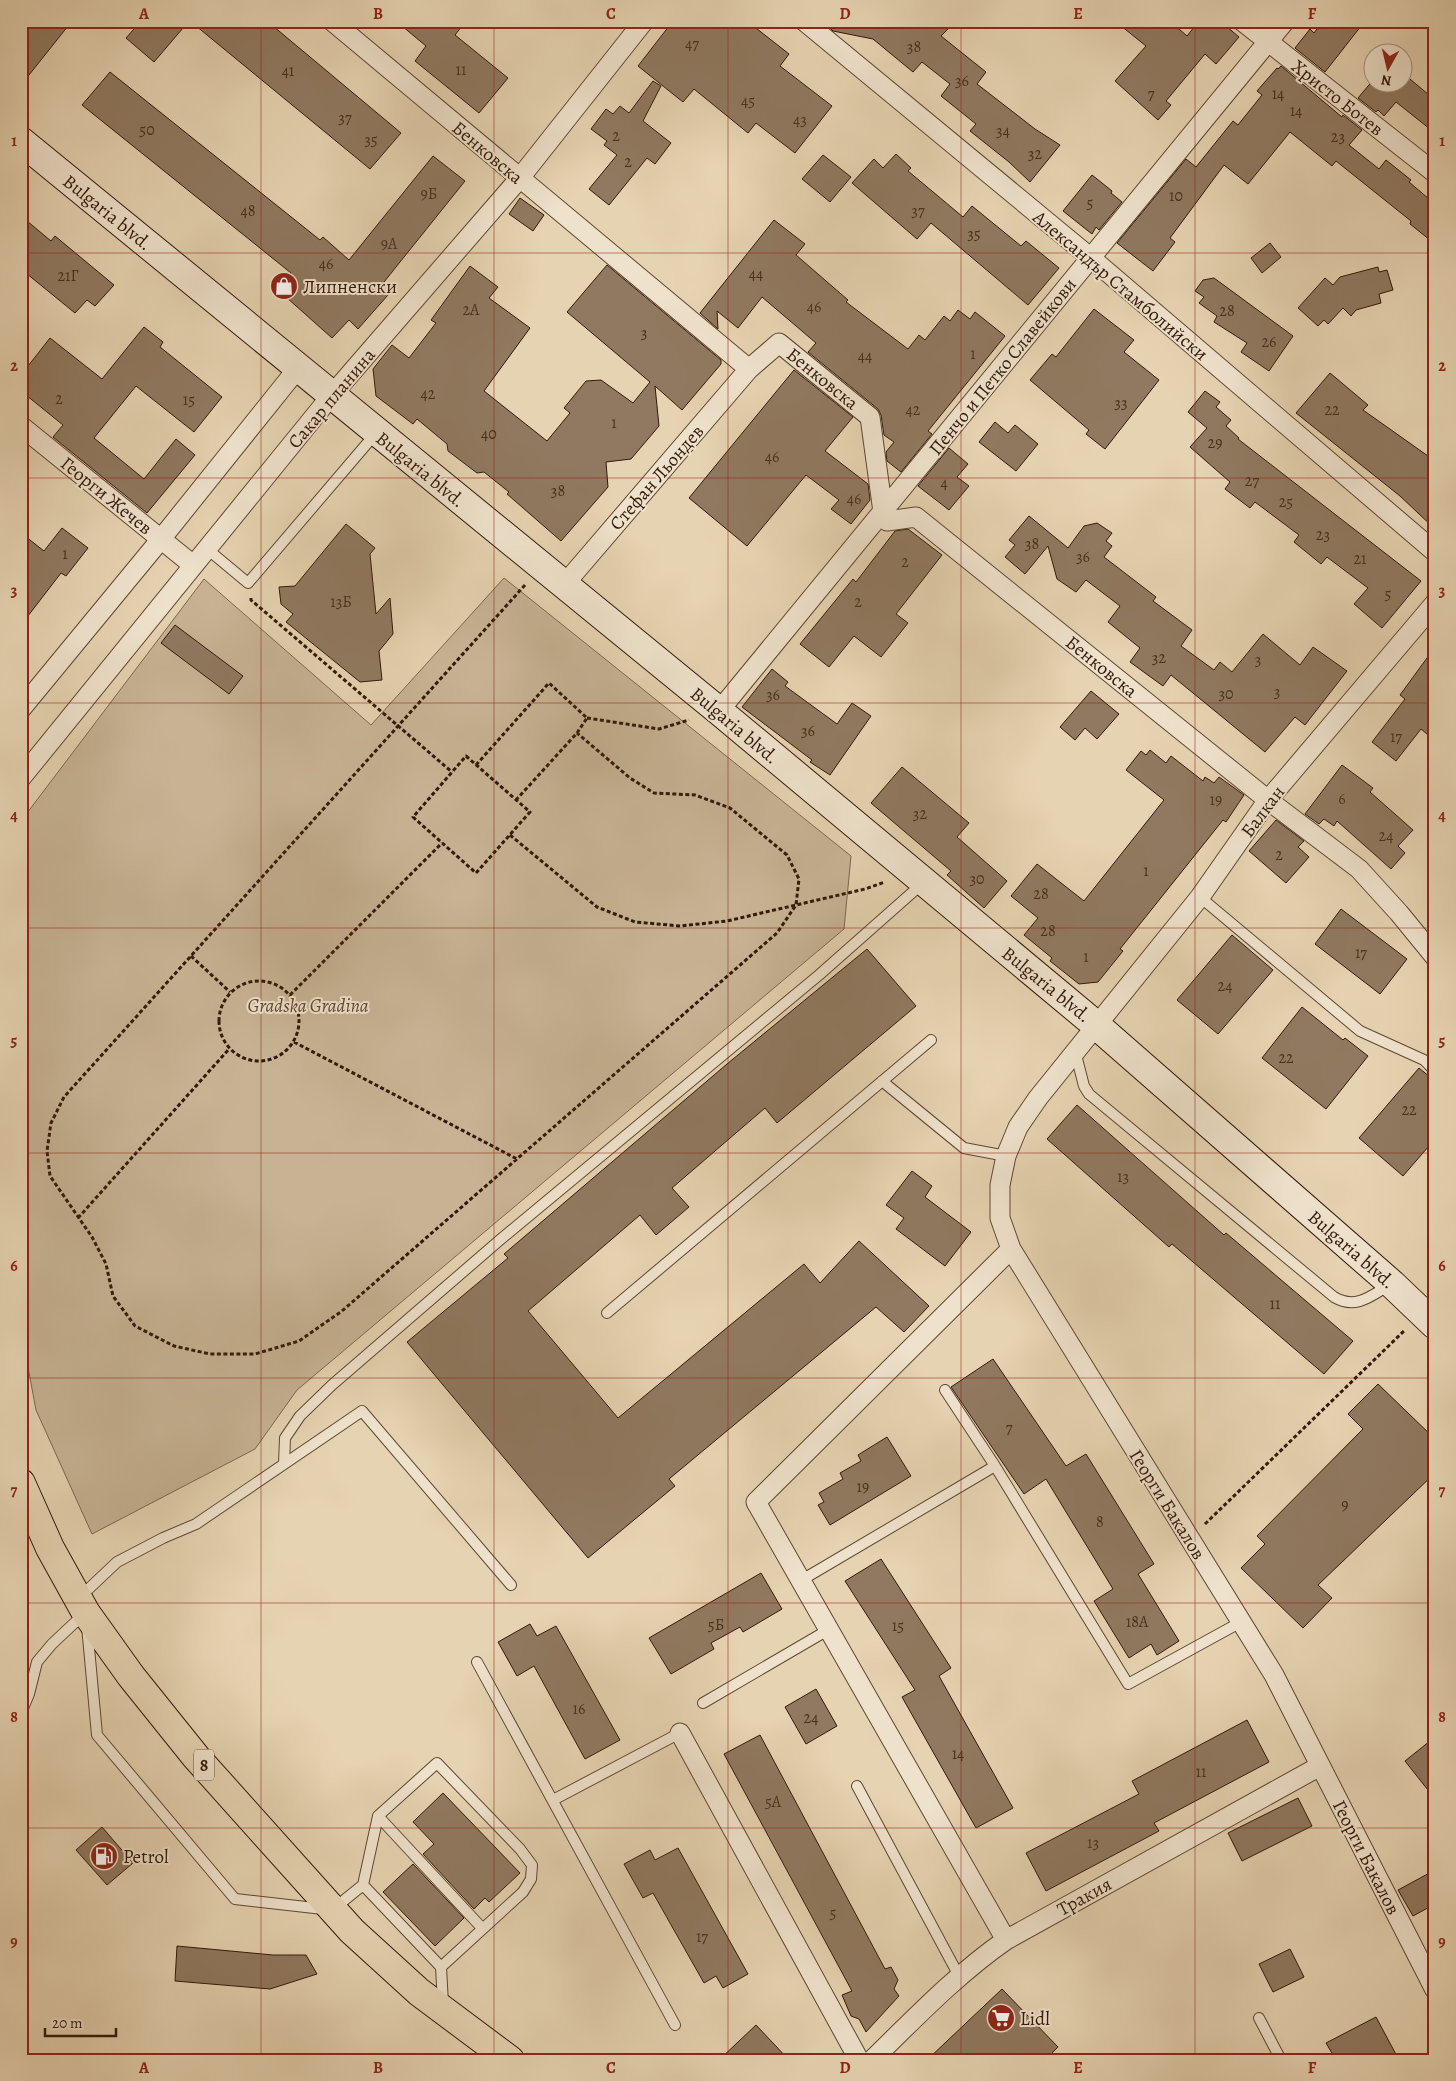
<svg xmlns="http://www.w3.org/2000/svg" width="1456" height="2081" font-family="Alegreya,serif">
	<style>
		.green { fill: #c7b394; stroke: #7c664e }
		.building { fill: #907960; stroke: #321808 }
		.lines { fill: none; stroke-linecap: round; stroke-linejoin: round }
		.lane-casing { stroke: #5f4732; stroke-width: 12 }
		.street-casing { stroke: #5f4732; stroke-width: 21 }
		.secondary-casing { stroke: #321808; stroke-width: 30 }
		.primary-casing { stroke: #321808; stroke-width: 30 }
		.path { stroke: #321808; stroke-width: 3; stroke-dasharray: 4 2.5; stroke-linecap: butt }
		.lane { stroke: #efe2cc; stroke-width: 10 }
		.street { stroke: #efe2cc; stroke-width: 19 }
		.secondary { stroke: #efe2cc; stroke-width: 28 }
		.primary { stroke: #e6d3b1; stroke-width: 28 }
		.grid { fill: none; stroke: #8f2418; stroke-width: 1; stroke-opacity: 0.55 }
		.labels { text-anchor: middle; stroke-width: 4; stroke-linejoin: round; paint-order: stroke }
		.number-label { font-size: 16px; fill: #4a301e }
		.shield { fill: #efe2cc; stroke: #6b5543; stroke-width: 1 }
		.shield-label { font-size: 18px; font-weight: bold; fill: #321808 }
		.street-label { font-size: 19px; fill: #321808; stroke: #efe2cc }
		.poi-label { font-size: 19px; fill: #321808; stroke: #efe2cc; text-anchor: start }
		.park-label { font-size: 19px; font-style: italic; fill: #5f4632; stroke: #efe2cc }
		.neatline { fill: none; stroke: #8f2418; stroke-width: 2 }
		.grid-label { font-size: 16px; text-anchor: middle; font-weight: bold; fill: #8f2418 }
	</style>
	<rect width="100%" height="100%" fill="#e6d3b1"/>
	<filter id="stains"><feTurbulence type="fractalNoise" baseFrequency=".004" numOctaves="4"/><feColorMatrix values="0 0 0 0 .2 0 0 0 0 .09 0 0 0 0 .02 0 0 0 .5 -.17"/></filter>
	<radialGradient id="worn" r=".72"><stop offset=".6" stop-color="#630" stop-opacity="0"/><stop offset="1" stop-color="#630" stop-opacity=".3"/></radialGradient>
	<path class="green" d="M504 578 851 856 844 929 297 1390 255 1449 92 1534 36 1410 21 1330V821L204 579 371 725Z"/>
	<path class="building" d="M21 21H72L21 85Z
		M141 21H189L154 62 126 38Z
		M190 21H267L401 133 370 169Z
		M396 21H466L455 35 508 78 479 113 415 61 426 46Z
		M673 21H747L789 54 780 66 832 106 795 153 756 123 748 133 694 89 683 102 638 66Z
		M828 21H956L941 36 986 72 977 84 1035 129 1060 145 1030 182 1009 162 970 131 976 124 941 96 950 84 922 62 913 72 873 39 833 31 828 26Z
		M1115 21H1170L1187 36 1199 21H1220L1239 37 1216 64 1205 54 1166 101 1171 105 1158 120 1115 81 1146 46Z
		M1323 21H1365L1325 72 1295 48 1310 29 1314 33Z
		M1281 66 1342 117 1343 115 1362 130 1349 145 1379 169 1386 160 1411 180 1409 182 1435 204V244L1410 224 1411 221 1336 161 1332 166 1290 132 1248 184 1224 165 1170 238 1175 242 1153 271 1117 243 1186 159 1196 167 1233 121 1238 125 1262 95 1257 91 1277 68 1278 69Z
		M110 72 320 240 323 237 349 260 433 156 465 181 380 287 388 295 358 329 349 320 332 338 277 289 291 273 82 105Z
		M1404 74 1435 100V133L1396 102 1384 116 1378 110 1376 112 1358 98 1374 79V82H1404Z
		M653 81 661 86 643 121 671 143 655 164 647 158 609 205 589 189 617 155 604 145 607 141 591 129 606 109 613 114 620 106 629 113Z
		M896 154 911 168 908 171 963 217 972 206 1021 246 1026 241 1059 268 1028 305 931 223 917 239 852 183 874 159 883 168Z
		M823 155 851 177 830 202 802 179Z
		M1092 175 1112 191 1111 193 1122 202 1099 230 1096 227 1092 234 1063 211Z
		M520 198 544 215 533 231 509 214Z
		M21 216 51 241 55 236 114 285 95 306 87 300 75 313 21 269Z
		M774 220 805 244 796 255 848 300 846 302 908 349 919 335 925 340 944 316 950 321 958 310 970 319 975 312 1005 336 928 431 932 434 901 472 887 461 886 452 894 442 884 435 881 415 878 409 808 352 816 343 762 297 738 328 717 311 718 329 700 313Z
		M1270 243 1281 257 1262 273 1251 258Z
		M607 265 721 360V364L682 410 655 386 659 426 631 459 606 462 608 487 561 541 507 494 509 492 484 472 477 473 448 451 447 444 417 419 413 424 376 396 373 369 392 345 409 358 436 323 431 320 470 266 498 287 489 298 530 328 484 391 547 441 570 413 564 408 586 381 601 380 633 403 650 382 567 312Z
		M1378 267 1379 272 1387 270 1393 290 1379 294 1381 303 1356 310 1351 316 1343 308 1328 324 1324 320 1318 326 1298 308 1325 278 1333 285 1340 277Z
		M1214 278 1293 336 1269 371 1241 352 1247 343 1214 322 1217 316 1199 303 1204 297 1195 291 1203 280Z
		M1094 309 1134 340 1124 352 1159 380 1105 449 1086 434 1089 430 1030 380 1052 354 1056 357Z
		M144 327 163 342 160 347 222 397 194 432 136 386 94 438 144 479 176 439 195 455 147 513 53 437 63 425 21 391V375L50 338 102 379Z
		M794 370 853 417 825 451 868 484 870 500 851 524 831 509 839 500 806 475 747 546 689 498Z
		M1330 373 1368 405 1363 410 1435 461V529L1400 496 1296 413Z
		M1205 391 1220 402 1216 407 1231 420 1226 426 1239 438 1238 439 1421 581 1382 628 1354 604 1368 588 1327 557 1321 564 1294 542 1299 535 1255 502 1250 508 1225 489 1230 482 1190 447 1207 428 1188 412Z
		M995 422 1008 433 1015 425 1038 444 1016 471 979 442Z
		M949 448 968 464 957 477 969 486 949 510 918 486Z
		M1029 516 1068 548 1084 526 1097 523 1112 533 1106 541 1112 546 1104 557 1156 597 1153 601 1192 630 1181 646 1214 670 1220 662 1232 672 1263 634 1300 665 1313 647 1347 671 1305 725 1295 717 1265 752 1171 675 1163 686 1130 662 1140 648 1108 622 1120 606 1086 580 1076 592 1057 579 1048 546 1025 574 1005 557 1015 545 1009 540Z
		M346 524 375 548 370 554 376 614 390 598 393 634 379 651 382 680 360 682 286 622 293 614 281 604 279 587 295 586Z
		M62 528 88 548 66 576 61 573 21 625V533L44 551Z
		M908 529 942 555 896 614 908 623 881 657 854 636 829 667 800 644 853 579 856 582 895 531Z
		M175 625 243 676 229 694 161 643Z
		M1435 647V741L1421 729 1396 761 1372 742 1405 699 1400 695Z
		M772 669 788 682 785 686 837 724 852 703 871 716 830 775 810 762 812 760 742 707Z
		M1091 691 1119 714 1097 739 1085 728 1075 740 1060 727Z
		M1150 750 1166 763 1171 756 1203 781 1205 777 1214 783 1219 777 1244 795 1226 822 1223 820 1120 949 1123 951 1098 982 1079 984 1050 961 1052 958 1024 935 1038 918 1011 896 1037 864 1084 901 1164 800 1126 770 1141 751 1146 755Z
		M1342 765 1373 788 1370 792 1413 830 1398 846 1405 853 1391 869 1337 821 1334 826 1324 819 1319 824 1305 814Z
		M902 767 969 823 957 837 1007 881 984 908 947 875 951 871 871 803Z
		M1276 820 1304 841 1298 847 1309 857 1286 883 1249 851Z
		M1341 909 1407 959 1380 994 1315 944Z
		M1232 935 1273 970 1218 1034 1177 1000Z
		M867 949 916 1006 777 1123 765 1108 672 1188 689 1207 656 1235 640 1215 528 1311 618 1418 804 1264 820 1283 859 1241 929 1306 904 1332 876 1307 669 1479 675 1486 588 1558 407 1342 508 1258 504 1254 727 1064Z
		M1302 1007 1343 1040 1345 1038 1368 1056 1326 1109 1262 1058Z
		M1419 1068 1435 1081V1139L1403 1176 1359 1138Z
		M1077 1105 1224 1235 1226 1233 1353 1341 1324 1374 1172 1244 1169 1247 1047 1139Z
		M912 1171 932 1186 925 1197 971 1232 945 1266 896 1229 904 1218 886 1205Z
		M993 1359 1066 1466 1086 1454 1154 1564 1138 1574 1179 1641 1157 1655 1151 1644 1129 1658 1094 1601 1113 1589 1046 1479 1024 1494 951 1387Z
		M1378 1384 1435 1439V1473L1318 1585 1332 1598 1303 1628 1241 1568 1265 1544 1257 1536 1363 1429 1348 1414Z
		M887 1437 911 1476 830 1525 818 1505 824 1502 819 1493 843 1479 840 1473 861 1461 858 1455Z
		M881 1559 951 1668 939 1676 1013 1808 976 1828 902 1697 915 1690 845 1581Z
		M761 1573 782 1609 743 1632 740 1627 711 1643 714 1649 671 1674 649 1638Z
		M530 1624 537 1636 556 1626 620 1740 585 1759 534 1666 517 1676 498 1642Z
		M816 1689 837 1726 806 1744 785 1707Z
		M1247 1720 1269 1762 1154 1823 1159 1831 1046 1891 1026 1853 1139 1794 1132 1781Z
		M760 1735 885 1969 891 1967 898 1980 894 1989 899 1996 866 2032 859 2019 851 2016 842 1995 852 1991 724 1754Z
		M1435 1737V1799L1405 1761Z
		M443 1793 520 1873 489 1902 485 1898 474 1909 423 1854 434 1844 413 1822Z
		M1298 1798 1312 1826 1242 1861 1228 1833Z
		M102 1827 133 1863 107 1885 76 1850Z
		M678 1848 748 1974 723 1988 716 1976 704 1983 653 1893 643 1898 624 1864 650 1850 655 1860Z
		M413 1864 464 1918 435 1946 383 1892Z
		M1435 1870V1904L1413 1916 1398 1890Z
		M177 1946 273 1955H306L317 1974 270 1989 175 1981Z
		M1290 1949 1304 1977 1273 1992 1259 1964Z
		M1002 1989 1058 2047 1045 2060H927Z
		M1376 2017 1399 2060H1336L1326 2043Z
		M756 2025 789 2060H719Z"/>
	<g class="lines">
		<g class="lane-casing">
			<path id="lane" d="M206 548 248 583 376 433
				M1200 897 1360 1031 1424 1060 1435 1071
				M1075 1051 1084 1086 1089 1094 1334 1297C1356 1310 1371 1296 1391 1284
				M882 1081 964 1148 1006 1156
				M607 1313 931 1040
				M945 1390 995 1466 1128 1684 1241 1622
				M284 1464 285 1438 300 1416 332 1385 501 1239 819 975 923 883
				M800 1581 995 1466
				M79 1598 117 1562 163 1538 196 1524 362 1411 511 1585
				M87 1626 97 1735 235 1899 332 1910 363 1885 378 1816 437 1763 520 1849 532 1865 531 1879 523 1892 441 1967
				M477 1662 675 2025
				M703 1703 828 1630
				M21 1713 29 1694 37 1662 52 1644 85 1613
				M857 1786 959 1976
				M553 1800 680 1733
				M378 1816 482 1928
				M363 1885 441 1967 443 2004
				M1259 2018 1281 2060"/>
		</g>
		<g class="street-casing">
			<path id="street" d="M332 21 749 369 779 343 870 417 883 512 887 521 916 517 1268 800 1359 869 1399 913 1435 957
				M804 21 1091 258 1435 552
				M1242 21 1435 173
				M21 426 193 565
				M563 586 749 369
				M1435 603 1268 800 1200 897 1038 1098 1018 1127 1006 1156 1000 1185V1218L1011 1249 1274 1675 1435 1990
				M21 709 161 539 298 368
				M719 711 1285 21
				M21 778 331 396 519 179 644 21
				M680 1733 859 2060
				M1006 1940 756 1502 1011 1249
				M872 2060C915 2018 957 1974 1006 1940L1320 1766"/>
		</g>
		<g class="secondary-casing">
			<path id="secondary" d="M21 141 719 711 1096 1025 1392 1284 1435 1325"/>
		</g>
		<g class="primary-casing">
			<path id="primary" d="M21 1483 50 1548 86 1613 131 1676 196 1757 352 1931 419 1992 510 2060"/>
		</g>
		<path class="path" d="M525 585 64 1097 51 1123 47 1151 50 1176 92 1237 106 1264 113 1296 135 1326 174 1346 210 1354H255L299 1341 342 1311 777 933 796 905 799 879 787 855 730 808 695 795 654 793 630 778 577 733
			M251 598V600L452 772
			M587 718 659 729 689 720
			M466 756 530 812 476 873 413 817Z
			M476 765 549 683 587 718 577 733 516 800
			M510 835 597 907 635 922 680 926 727 921 865 889 885 882
			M191 956 230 992
			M219 1021a40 40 0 1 1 80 0a40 40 0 1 1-80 0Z
			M290 995 442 843
			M294 1042 517 1159
			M78 1218 229 1049
			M1205 1524 1405 1330"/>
		<use href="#lane" class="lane"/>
		<use href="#street" class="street"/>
		<use href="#secondary" class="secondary"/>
		<use href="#primary" class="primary"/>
	</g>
	<path class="grid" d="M261 21V2060M494 21V2060M728 21V2060M961 21V2060M1195 21V2060M21 253H1435M21 478H1435M21 703H1435M21 928H1435M21 1153H1435M21 1378H1435M21 1603H1435M21 1828H1435"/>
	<defs>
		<g id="shop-disc" transform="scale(1.4375)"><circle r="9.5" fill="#8f2418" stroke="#efe2cc"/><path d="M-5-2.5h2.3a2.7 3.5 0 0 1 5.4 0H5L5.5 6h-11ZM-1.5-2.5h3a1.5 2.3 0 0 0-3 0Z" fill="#fff"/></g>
		<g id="fuel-disc" transform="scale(1.4375)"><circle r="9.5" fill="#8f2418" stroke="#efe2cc"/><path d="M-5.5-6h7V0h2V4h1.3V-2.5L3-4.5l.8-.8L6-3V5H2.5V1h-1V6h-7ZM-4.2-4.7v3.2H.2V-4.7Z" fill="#fff"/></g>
		<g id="supermarket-disc" transform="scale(1.4375)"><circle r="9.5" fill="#8f2418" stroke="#efe2cc"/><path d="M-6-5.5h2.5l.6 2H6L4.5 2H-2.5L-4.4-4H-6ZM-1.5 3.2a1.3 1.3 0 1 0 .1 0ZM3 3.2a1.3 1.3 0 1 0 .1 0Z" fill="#fff"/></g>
	</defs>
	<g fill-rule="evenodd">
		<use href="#shop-disc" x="284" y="286"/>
		<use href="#fuel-disc" x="104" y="1856"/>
		<use href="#supermarket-disc" x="1001" y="2018"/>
	</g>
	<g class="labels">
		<g class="number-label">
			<text x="692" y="49">47</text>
			<text x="914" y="52">38</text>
			<text x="461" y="75">11</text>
			<text x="288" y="76">41</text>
			<text x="962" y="86">36</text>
			<text x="1151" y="99">7</text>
			<text x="1278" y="99">14</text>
			<text x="748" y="106">45</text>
			<text x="1296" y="116">14</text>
			<text x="345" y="123">37</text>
			<text x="800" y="125">43</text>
			<text x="147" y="135">50</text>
			<text x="1003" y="136">34</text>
			<text x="616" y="141">2</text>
			<text x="1338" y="142">23</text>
			<text x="371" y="145">35</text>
			<text x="1035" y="159">32</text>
			<text x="628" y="167">2</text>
			<text x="429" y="199">9Б</text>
			<text x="1176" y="201">10</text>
			<text x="1090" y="208">5</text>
			<text x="248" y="216">48</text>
			<text x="918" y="216">37</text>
			<text x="974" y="239">35</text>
			<text x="389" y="249">9А</text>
			<text x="326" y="269">46</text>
			<text x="756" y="279">44</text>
			<text x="68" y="281">21Г</text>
			<text x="814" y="312">46</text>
			<text x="471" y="315">2А</text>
			<text x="1227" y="316">28</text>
			<text x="644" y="338">3</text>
			<text x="1269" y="347">26</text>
			<text x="973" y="359">1</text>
			<text x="865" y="361">44</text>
			<text x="428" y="399">42</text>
			<text x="59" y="404">2</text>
			<text x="189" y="405">15</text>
			<text x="1121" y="408">33</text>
			<text x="913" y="415">42</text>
			<text x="1332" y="415">22</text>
			<text x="614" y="428">1</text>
			<text x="489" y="439">40</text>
			<text x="1215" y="448">29</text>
			<text x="772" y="462">46</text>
			<text x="1252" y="486">27</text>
			<text x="944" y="488">4</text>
			<text x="558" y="496">38</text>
			<text x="854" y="504">46</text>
			<text x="1286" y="507">25</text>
			<text x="1323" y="540">23</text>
			<text x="1032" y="549">38</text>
			<text x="65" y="559">1</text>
			<text x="1083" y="562">36</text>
			<text x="1360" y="564">21</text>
			<text x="905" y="567">2</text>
			<text x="1388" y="599">5</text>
			<text x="341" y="607">13Б</text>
			<text x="858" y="607">2</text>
			<text x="1159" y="663">32</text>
			<text x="1258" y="665">3</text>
			<text x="1277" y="697">3</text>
			<text x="1226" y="699">30</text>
			<text x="773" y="700">36</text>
			<text x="808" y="736">36</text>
			<text x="1396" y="742">17</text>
			<text x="1342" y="804">6</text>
			<text x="1216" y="805">19</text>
			<text x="920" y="819">32</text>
			<text x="1386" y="841">24</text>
			<text x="1279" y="860">2</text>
			<text x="1146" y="876">1</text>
			<text x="977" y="884">30</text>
			<text x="1041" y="899">28</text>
			<text x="1048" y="936">28</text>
			<text x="1361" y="958">17</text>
			<text x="1086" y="962">1</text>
			<text x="1225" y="991">24</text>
			<text x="1286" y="1063">22</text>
			<text x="1409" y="1115">22</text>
			<text x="1123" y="1182">13</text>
			<text x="1275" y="1309">11</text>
			<text x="1009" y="1433">7</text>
			<text x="863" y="1492">19</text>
			<text x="1345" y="1510">9</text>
			<text x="1100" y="1527">8</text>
			<text x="1137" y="1627">18А</text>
			<text x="716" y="1630">5Б</text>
			<text x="898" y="1631">15</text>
			<text x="579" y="1714">16</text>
			<text x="811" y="1723">24</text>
			<text x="958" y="1759">14</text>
			<text x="1201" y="1777">11</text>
			<text x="773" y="1807">5А</text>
			<text x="1093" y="1848">13</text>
			<text x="833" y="1918">5</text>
			<text x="702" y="1942">17</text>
		</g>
		<rect class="shield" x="194" y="1749.5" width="20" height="31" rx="4"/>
		<g class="shield-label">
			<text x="204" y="1771">8</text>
		</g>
		<g class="street-label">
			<text transform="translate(1338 97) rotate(38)" y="7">Христо Ботев</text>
			<text transform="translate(488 152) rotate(40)" y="7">Бенковска</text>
			<text transform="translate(108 212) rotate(39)" y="7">Bulgaria blvd.</text>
			<text transform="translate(1121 285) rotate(40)" y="7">Александър Стамболийски</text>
			<text transform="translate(1002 366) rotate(-51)" y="7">Пенчо и Петко Славейкови</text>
			<text transform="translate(823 378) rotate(39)" y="7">Бенковска</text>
			<text transform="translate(331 398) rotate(-50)" y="7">Сакар планина</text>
			<text transform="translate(421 469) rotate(39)" y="7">Bulgaria blvd.</text>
			<text transform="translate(656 477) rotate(-49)" y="7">Стефан Льондев</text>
			<text transform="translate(107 495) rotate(39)" y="7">Георги Жечев</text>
			<text transform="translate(1102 666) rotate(39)" y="7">Бенковска</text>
			<text transform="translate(735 725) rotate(40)" y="7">Bulgaria blvd.</text>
			<text transform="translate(1262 811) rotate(-53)" y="7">Балкан</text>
			<text transform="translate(1047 984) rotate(39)" y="7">Bulgaria blvd.</text>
			<text transform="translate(1352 1249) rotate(41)" y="7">Bulgaria blvd.</text>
			<text transform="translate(1168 1504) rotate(58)" y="7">Георги Бакалов</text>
			<text transform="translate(1367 1857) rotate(63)" y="7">Георги Бакалов</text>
			<text transform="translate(1084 1896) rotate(-29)" y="7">Тракия</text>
		</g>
		<g class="poi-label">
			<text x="303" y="293">Липненски</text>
			<text x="123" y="1863">Petrol</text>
			<text x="1020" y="2025">Lidl</text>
		</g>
		<g class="park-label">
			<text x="308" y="1012">Gradska Gradina</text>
		</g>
	</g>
	<rect width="1456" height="2081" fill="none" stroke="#e6d3b1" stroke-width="55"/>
	<g transform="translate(1388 68) rotate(188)"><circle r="24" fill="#efe2cc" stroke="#a3917e"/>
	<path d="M0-4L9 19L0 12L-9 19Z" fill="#8f2418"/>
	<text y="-8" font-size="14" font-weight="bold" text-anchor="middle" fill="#321808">N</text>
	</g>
	<path d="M45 2028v8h71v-8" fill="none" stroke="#321808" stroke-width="2.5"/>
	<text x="52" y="2028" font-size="15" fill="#321808" stroke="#efe2cc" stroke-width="4" paint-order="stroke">20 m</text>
	<rect x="28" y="28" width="1400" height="2026" class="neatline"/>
	<g class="grid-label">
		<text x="144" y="19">A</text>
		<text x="378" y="19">B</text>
		<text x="611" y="19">C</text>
		<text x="845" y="19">D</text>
		<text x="1078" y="19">E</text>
		<text x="1312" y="19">F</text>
		<text x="14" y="146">1</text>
		<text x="1442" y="146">1</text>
		<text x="14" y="371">2</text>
		<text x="1442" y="371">2</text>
		<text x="14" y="596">3</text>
		<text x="1442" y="596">3</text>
		<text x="14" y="821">4</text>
		<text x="1442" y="821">4</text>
		<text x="14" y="1046">5</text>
		<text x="1442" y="1046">5</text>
		<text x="14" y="1271">6</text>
		<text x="1442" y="1271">6</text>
		<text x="14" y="1496">7</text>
		<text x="1442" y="1496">7</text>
		<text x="14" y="1722">8</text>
		<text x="1442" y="1722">8</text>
		<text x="14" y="1947">9</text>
		<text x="1442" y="1947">9</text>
		<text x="144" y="2073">A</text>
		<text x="378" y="2073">B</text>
		<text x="611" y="2073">C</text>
		<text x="845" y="2073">D</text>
		<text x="1078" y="2073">E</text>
		<text x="1312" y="2073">F</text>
	</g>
	<rect width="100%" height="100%" filter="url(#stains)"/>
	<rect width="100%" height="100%" fill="url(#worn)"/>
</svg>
